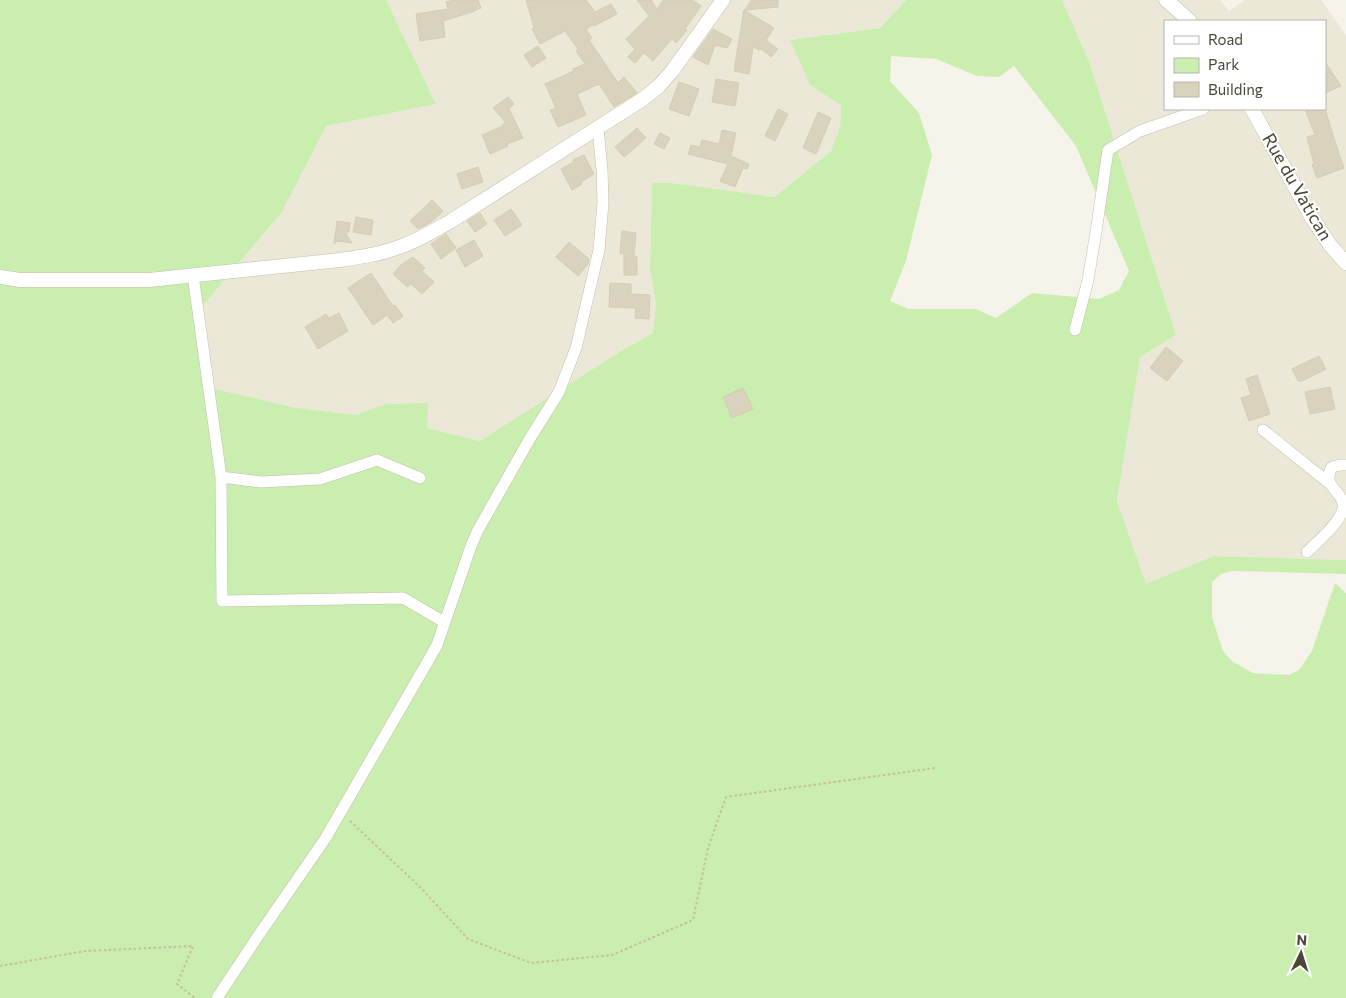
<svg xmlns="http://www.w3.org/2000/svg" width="1346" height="998" font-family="Commissioner,sans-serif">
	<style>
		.residential { fill: #ebe8d8; fill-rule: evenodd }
		.green { fill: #c9eeb0; fill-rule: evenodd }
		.building { fill: #d9d3be; stroke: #d5ccb1 }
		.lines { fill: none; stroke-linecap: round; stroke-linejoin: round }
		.minor-casing { stroke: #c3beab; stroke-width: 12 }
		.tertiary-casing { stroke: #c3beab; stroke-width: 15 }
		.path { stroke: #c6bd9b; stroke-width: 2; stroke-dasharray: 2.5 2.5; stroke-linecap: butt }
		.minor { stroke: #fff; stroke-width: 11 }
		.tertiary { stroke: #fff; stroke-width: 14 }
		.labels { text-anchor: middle; stroke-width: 4; stroke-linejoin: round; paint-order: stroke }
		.street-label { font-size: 18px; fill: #4b4737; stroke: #fff }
	</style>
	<rect width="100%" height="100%" fill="#f6f4ea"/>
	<path class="residential" d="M386 0H906L880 28 790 40 810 85 841 104 840 127 831 151 776 197 672 183H652L650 268 656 304 653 333 621 351 480 441 427 428V403L386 404 356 415 297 408 211 388 195 315 282 212 326 126 436 104Z
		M1062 0H1220L1229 11 1245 0H1321L1346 35V560L1214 556 1146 585 1117 501 1140 356 1176 335 1090 64ZM1165 21H1325V109H1165Z"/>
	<path class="green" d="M0 0H386L436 104 326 126 282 212 195 315 211 388 297 408 356 415 386 404 428 403 427 428 480 441 621 351 653 333 656 304 650 268 652 183H672L775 197 831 151 840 127 841 105 810 85 790 40 880 28 906 0H1062L1090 64 1176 335 1140 357 1117 501 1146 584 1214 556 1346 560V574L1233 571 1221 574 1212 582V617L1223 651 1232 661 1253 673 1289 675 1299 670 1312 651 1335 583 1346 593V998H0ZM891 56 936 59 977 76 999 77 1014 66 1076 146 1129 271 1119 290 1099 299 1032 293 996 318 976 309H909L890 301 906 261 932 155 919 113 890 81Z"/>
	<path class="building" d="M453 0H478L481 8 475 10V11L443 21 445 37 420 41 416 14 448 9 446 2Z
		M526 0H586L595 12 611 4 617 14 594 26 592 25 586 30 592 38 589 40 618 83 624 77 637 93 614 107 599 84 577 94 586 115 558 127 550 110 556 108 545 84 574 71 573 69 585 64 576 51 578 49 565 31 540 44 532 29 534 27Z
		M637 0H651L657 9 663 0H692L701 6 685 29 687 30 676 43 672 39 653 61 644 53 635 63 628 57 635 49 626 39 649 16Z
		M751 0H778V7L745 10Z
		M744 10 774 28 766 40 778 49 771 57 761 49 760 50 753 47 749 74 734 71Z
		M713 29 732 39 727 48 715 45 708 65 693 57Z
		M538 46 546 58 532 67 524 55Z
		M1325 62 1341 86 1325 93Z
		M716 79 739 83 735 106 712 102Z
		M679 82 699 89 689 116 669 109Z
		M508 97 514 104 509 109 523 138 507 144 508 146 490 154 482 135 503 126 502 125 506 123 493 108Z
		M778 109 788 114 775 141 765 136Z
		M1305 109H1325L1338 151 1344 168 1317 178 1312 165 1314 164 1307 137 1315 135Z
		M818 112 831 118 816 154 803 148Z
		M637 128 646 138 624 157 615 147Z
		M722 130 736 133 731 156 749 164 747 169 743 168 735 187 720 181 728 164 688 154 691 145 700 147 702 140 719 144Z
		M660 133 670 138 664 149 654 144Z
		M584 155 594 174 581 182 582 184 572 190 561 169 574 162 573 160Z
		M478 167 483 182 462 189 457 174Z
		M432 200 443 211 431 222 418 229 410 221Z
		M511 209 522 225 505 236 494 220Z
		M480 213 487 224 475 232 467 221Z
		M356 217 373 220 371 235 353 232Z
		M337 221 350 223 349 231 346 234 352 243 337 241 334 244Z
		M622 231 636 233 634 257H637V275H624V254L620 253Z
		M446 234 456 248 441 259 431 244Z
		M474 240 483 256 465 267 456 250Z
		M569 242 589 259 588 264 578 276 556 257Z
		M413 257 425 268 422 271 434 282 422 294 411 284 407 287 393 274 401 265Z
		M371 273 393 306 395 305 403 316 393 323 387 315 373 325 348 288Z
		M610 283 631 284V294L650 295 649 319 635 318 636 308 609 307Z
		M339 313 348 331 318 349 305 327 326 314 329 318Z
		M1166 347 1183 361 1167 381 1150 368Z
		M1319 356 1326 369 1302 381H1298L1292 369Z
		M1257 375 1270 414 1249 421 1241 398 1251 395 1246 379Z
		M1330 387 1335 409 1310 414 1305 392Z
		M743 388 753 409 732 418 723 397Z"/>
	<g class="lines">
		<g class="minor-casing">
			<path id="minor" d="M193 275 221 477 222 601 403 598 444 622
				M1075 330 1088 280 1096 232 1108 150 1140 131 1203 109
				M1263 430 1329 483
				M221 477 261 482 320 479 377 460 420 478
				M1307 552C1318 541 1339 524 1343 509 1346 491 1320 488 1332 467L1340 465H1346
				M217 998 256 939 325 839 428 661 437 645 471 546 478 530 529 440 559 392 576 348 599 250 603 203 602 170 598 128"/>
		</g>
		<g class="tertiary-casing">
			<path id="tertiary" d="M1166 0 1190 21
				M1252 109 1312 218 1330 245 1346 263
				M0 277 20 280H149L340 260C360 257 382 254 402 246 419 240 435 230 451 221L643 99 659 86 673 70 723 0"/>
		</g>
		<path class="path" d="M350 821 421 888 468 939 531 963 612 955 693 920 708 848 726 797 935 768
			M0 966 85 951 193 946 177 984 195 998"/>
		<use href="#minor" class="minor"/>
		<use href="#tertiary" class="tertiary"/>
	</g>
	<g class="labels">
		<g class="street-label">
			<text transform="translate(1297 187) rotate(60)" y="6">Rue du Vatican</text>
		</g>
	</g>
	<rect x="1164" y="20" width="162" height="90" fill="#ffffff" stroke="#b7b5af"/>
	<rect x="1174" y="36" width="25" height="8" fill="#ffffff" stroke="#b7b5af"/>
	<text x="1208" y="45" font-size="15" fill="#4b4737">Road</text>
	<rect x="1174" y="58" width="25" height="15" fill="#c9eeb0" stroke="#b7b5af"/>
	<text x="1208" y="70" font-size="15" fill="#4b4737">Park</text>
	<rect x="1174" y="82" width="25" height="15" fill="#d9d3be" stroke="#b7b5af"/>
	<text x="1208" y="95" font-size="15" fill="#4b4737">Building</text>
	<g transform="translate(1301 953) rotate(4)" stroke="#ffffff" stroke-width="4" paint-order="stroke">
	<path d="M0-4L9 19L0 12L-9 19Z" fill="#4b4737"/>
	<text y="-8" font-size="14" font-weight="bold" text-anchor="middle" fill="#4b4737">N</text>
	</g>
</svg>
